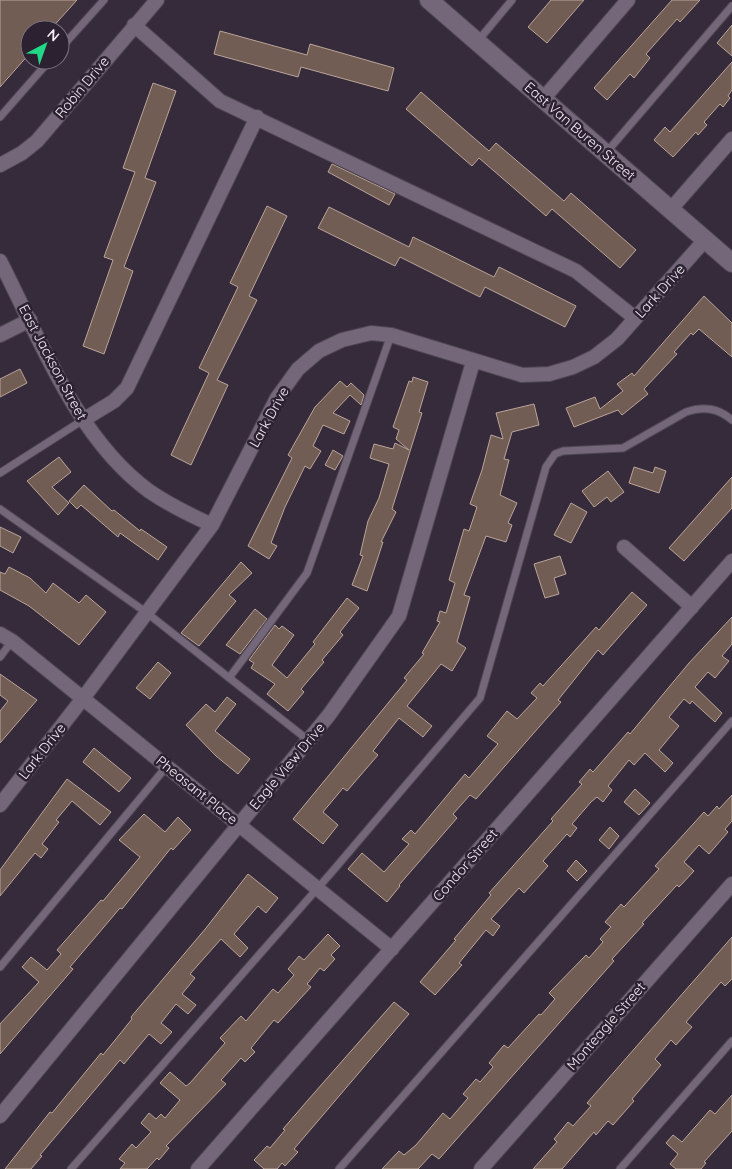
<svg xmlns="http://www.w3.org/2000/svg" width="732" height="1169" font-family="Quicksand,sans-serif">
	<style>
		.building { fill: #715d54; stroke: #bba49a }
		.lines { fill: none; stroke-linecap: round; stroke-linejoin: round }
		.service-casing { stroke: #504754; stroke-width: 9 }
		.minor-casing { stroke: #504754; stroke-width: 16 }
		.tertiary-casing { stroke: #504754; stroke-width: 20 }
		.service { stroke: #736779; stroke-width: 7 }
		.minor { stroke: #736779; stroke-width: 14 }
		.tertiary { stroke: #736779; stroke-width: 18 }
		.labels { text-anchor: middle; stroke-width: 5; stroke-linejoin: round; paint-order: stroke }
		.street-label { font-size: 14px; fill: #f4edf7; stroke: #2b2130 }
	</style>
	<rect width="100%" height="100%" fill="#352b3a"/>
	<path class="building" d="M0 0H77L50 30H30V53L0 87Z
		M551 0H584L547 43 528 27Z
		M672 0H700L680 22 677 19 646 54 650 58 634 78 630 74 607 100 594 88Z
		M732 25V56L717 43Z
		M220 31 307 55 310 44 394 68 388 91 301 67 298 77 214 54Z
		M732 62V90L728 96 730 98 723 107 720 104 704 122 707 125 698 135 696 132 673 157 654 140 665 127 670 132Z
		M153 83 176 91 145 178 156 182 124 267 133 271 104 354 83 346 113 260 104 257 135 172 123 168Z
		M421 92 489 151 496 143 564 201 571 193 636 250 620 268 552 209 546 216 479 158 472 166 406 109Z
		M332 164 395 194 389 205 328 172Z
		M267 206 287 216 249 296 257 300 217 380 228 385 191 465 171 455 209 373 199 368 238 287 230 283Z
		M329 207 409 247 413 237 494 277 499 267 576 306 565 327 485 287 480 297 400 257 395 266 318 228Z
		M704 296 732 323V357L699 329 693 335 691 333 674 352 677 354 644 389 648 394 622 415 618 410 574 427 566 408 595 397 600 409 623 391 617 384 632 373 634 376Z
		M20 369 27 383 0 397V379Z
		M413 377 428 382 419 412 422 413 392 509 396 512 381 542H383L367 591 352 585 363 556 360 555 368 521 379 498 389 464 370 458 374 444 393 449 395 443 409 450 396 439 399 430 393 427 409 381 412 382Z
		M340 381 347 387 351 383 364 395 361 405 350 395 333 413 350 421 344 434 323 425 313 446 321 451 310 469 305 466 285 507 271 543 277 546 269 559 248 546 292 458 288 455 315 407Z
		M534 404 539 425 512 432 504 459 509 460 500 495 517 503 508 523 512 525 506 542 486 536 464 595 470 597 457 642 466 648 452 671 441 664 407 706 432 726 423 737 399 718 373 751 378 755 347 791 343 788 323 812 338 825 323 844 293 819 407 680 404 678 424 654 422 653 440 622 437 621 440 611 446 613 455 583 449 580 464 529 469 531 477 507 470 504 482 470 491 435 503 439 496 413Z
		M333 450 343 456 335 470 325 465Z
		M59 457 71 472 52 487 69 503 58 515 27 481Z
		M634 467 653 473 655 467 666 471 659 493 629 483Z
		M608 471 624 492 611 502 607 497 594 507 582 491Z
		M732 477V508L684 561 669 548Z
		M84 485 112 511 114 510 140 531 141 529 167 547 158 560 120 533 118 537 81 505 77 509 69 501Z
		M571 503 587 512 571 543 554 535Z
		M0 527 21 537 13 553 0 546Z
		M560 556 566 574 554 578 559 594 545 598 534 564Z
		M241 562 252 573 229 595 236 601 199 646 181 633Z
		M9 567 30 578 46 593 53 583 79 603 86 595 106 612 79 645 29 606 0 590V572L5 574Z
		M632 592 647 605 603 655 598 650 558 700 561 702 476 799 470 795 453 814 457 818 399 885 400 886 387 902 348 869 362 853 384 872 409 844 402 839 411 830 415 834 465 774 469 778 498 744 487 736 507 711 517 719 537 698 531 693 540 683 543 686 596 627 599 630Z
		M347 598 359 608 340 632 343 635 322 660 324 662 301 689 304 692 288 711 267 694 275 684 251 668 254 663 249 660 275 625 279 629 282 626 294 635 272 665 287 678 315 644 313 642Z
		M255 609 267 619 240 654 226 645Z
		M732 617V644L722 656 729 661 715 678 708 672 695 687 722 713 715 722 692 701 690 704 684 699 669 717 679 726 659 750 673 763 665 772 645 753 634 765 629 760 608 786 612 790 603 802 597 797 591 802 572 824 577 828 570 837 567 834 543 861 548 866 524 893 519 888 491 919 500 926 493 936 486 930 459 963 462 965 435 995 420 982 456 940 454 939 491 895 489 893 553 821 551 819 582 784 579 782 590 769 593 772 628 732 630 734 689 663Z
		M158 662 171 673 150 699 136 688Z
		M0 674 37 700 0 743V711L8 701 0 695Z
		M227 697 236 704 215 731 250 759 238 774 216 756 186 725 206 704 215 712Z
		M94 748 131 778 119 792 83 762Z
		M67 779 111 812 100 825 72 801 56 820 59 822 42 844 48 849 41 858 35 853 0 896V870Z
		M635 789 650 803 639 815 624 802Z
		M732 795V821L725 829 728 832 709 854 699 845 684 862 694 871 679 887 677 885 642 923 644 924 612 959 614 961 439 1159 432 1154 418 1169H382L399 1151 404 1155 416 1145 443 1113 450 1119 468 1098 463 1094 476 1079 480 1082 493 1067 489 1063 504 1045 508 1048 539 1014 541 1015 555 999 549 993 586 955 589 958 603 942 600 939 611 927 605 922 621 904 624 907 659 869 655 866 704 812 708 816 717 806 719 809Z
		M144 814 165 832 178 817 191 830 173 850 171 848 122 909 120 908 70 967 73 969 0 1054V1024L39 982 22 967 31 957 47 970 61 954 57 950 101 900 103 901 140 857 119 840Z
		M610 827 619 836 609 849 599 840Z
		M576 860 587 871 577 881 567 871Z
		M248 874 278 898 266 913 258 906 234 934 248 948 240 957 221 939 190 974 195 978 182 994 196 1005 188 1014 176 1004 161 1023 172 1032 161 1044 149 1034 124 1064 120 1060 40 1155 42 1156 31 1169H5L50 1112 52 1113 101 1053 103 1055 132 1019 131 1017 206 928Z
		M328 934 340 946 331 955 335 959 324 971 320 968 307 984 311 987 278 1023 274 1020 251 1048 255 1052 245 1062 241 1058 221 1080 226 1084 166 1146 169 1148 159 1160 157 1158 147 1169H120L125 1163 119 1159 132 1144 136 1148 151 1132 141 1123 149 1113 156 1119 161 1114 165 1118 180 1100 160 1083 170 1072 186 1086 190 1083 225 1043 220 1038 241 1016 246 1021 273 989 278 993 294 975 288 969 299 956 304 960Z
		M732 937V979L725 986 721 982 686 1022 692 1027 676 1045 671 1040 655 1059 661 1065 632 1099 634 1101 613 1125 608 1121 596 1135 594 1132 562 1169H533L557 1142 554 1139 568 1122 573 1126 591 1106 587 1103Z
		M394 1002 409 1014 294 1149 298 1152 285 1166 282 1163 277 1169H264L254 1160 267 1146 270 1148 285 1130 283 1129 308 1100Z
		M732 1095V1131L704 1162 706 1163 701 1169H676L670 1164 678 1154 666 1143 673 1135 682 1142 710 1110 715 1114Z"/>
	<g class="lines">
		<g class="service-casing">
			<path id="service" d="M477 42 512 0
				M60 49 104 0
				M0 117 50 60
				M605 154 732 6
				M0 473 83 420
				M0 509 147 613 308 740
				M0 657 12 641
				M229 678 307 573 391 335
				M0 967 167 766
				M71 1169 331 873 480 698 546 467 555 454 563 451 623 448 686 412C704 406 718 408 732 420
				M339 1169 732 721
				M620 1169 732 1041"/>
		</g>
		<g class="minor-casing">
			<path id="minor" d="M134 25 220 101 576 271 635 318
				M543 99 628 0
				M0 165 22 153 37 141 157 0
				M671 209 732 139
				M0 261C39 337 77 439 149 491 169 505 190 515 212 525
				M0 335 30 320
				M83 420 114 401 127 388 257 117
				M624 547 692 607
				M0 634 12 641 392 949
				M0 805 84 697 212 525 277 398 298 369 319 351 342 340 371 333 391 335 522 375 549 374 573 367 594 357 617 339 705 240
				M0 1116 329 715 399 616 473 362
				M198 1169 732 561
				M481 1169 732 884"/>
		</g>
		<g class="tertiary-casing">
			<path id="tertiary" d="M429 0 732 263"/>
		</g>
		<use href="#service" class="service"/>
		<use href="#minor" class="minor"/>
		<use href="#tertiary" class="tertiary"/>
	</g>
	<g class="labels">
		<g class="street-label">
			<text transform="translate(82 87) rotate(-50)" y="5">Robin Drive</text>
			<text transform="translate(580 131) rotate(41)" y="5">East Van Buren Street</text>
			<text transform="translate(660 291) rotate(-48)" y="5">Lark Drive</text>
			<text transform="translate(53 362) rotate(62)" y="5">East Jackson Street</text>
			<text transform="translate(269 417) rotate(-61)" y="5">Lark Drive</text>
			<text transform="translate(42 751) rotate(-52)" y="5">Lark Drive</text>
			<text transform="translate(287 766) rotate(-50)" y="5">Eagle View Drive</text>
			<text transform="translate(197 790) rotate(39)" y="5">Pheasant Place</text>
			<text transform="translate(465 865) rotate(-49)" y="5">Condor Street</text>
			<text transform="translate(606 1026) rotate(-49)" y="5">Monteagle Street</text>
		</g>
	</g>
	<g transform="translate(45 45) rotate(41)"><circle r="24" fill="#2b2130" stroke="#7b7380"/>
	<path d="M0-4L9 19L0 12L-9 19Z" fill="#21d887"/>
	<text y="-8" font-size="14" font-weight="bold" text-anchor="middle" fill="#f4edf7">N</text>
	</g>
</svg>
